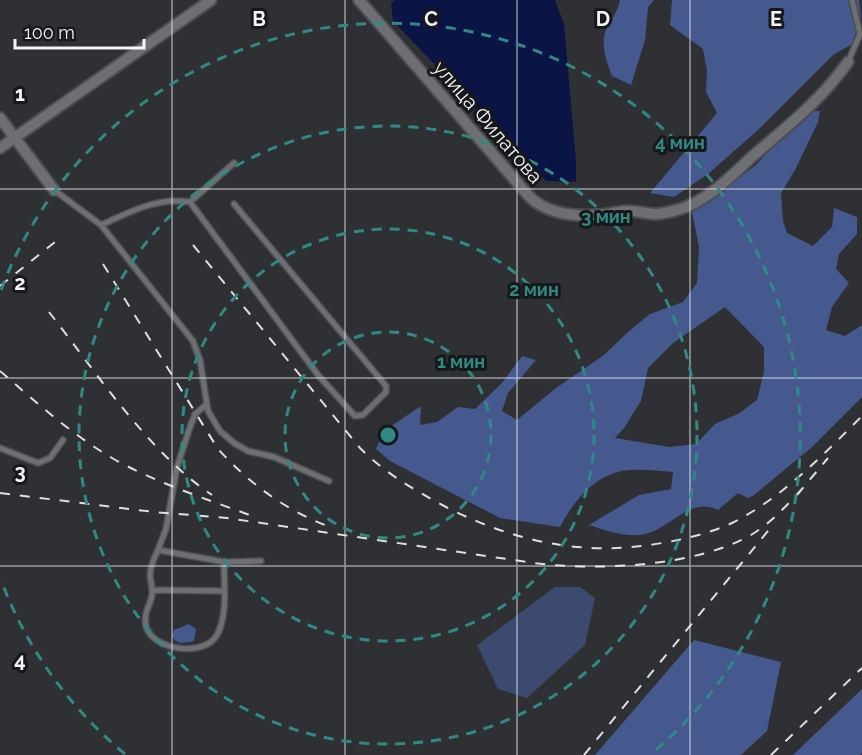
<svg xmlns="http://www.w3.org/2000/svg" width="862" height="755" font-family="Raleway,sans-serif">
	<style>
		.green { fill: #3d4a6f }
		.forest { fill: #46598f; fill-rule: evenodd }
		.water { fill: #0a1545 }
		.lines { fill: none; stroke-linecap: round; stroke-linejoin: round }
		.lane-casing { stroke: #4c4d51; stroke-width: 8 }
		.street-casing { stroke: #4c4d51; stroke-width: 14 }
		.lane { stroke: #6d6f73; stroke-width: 5 }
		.street { stroke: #6d6f73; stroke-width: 10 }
		.rail { stroke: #dedfe2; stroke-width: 2; stroke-dasharray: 10 10; stroke-linecap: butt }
		.grid { fill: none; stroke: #f3f4f7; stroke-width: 1.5; stroke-opacity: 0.55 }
		.ring { fill: none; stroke: #318983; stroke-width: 3; stroke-dasharray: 10 8 }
		.labels { text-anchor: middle; stroke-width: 6; stroke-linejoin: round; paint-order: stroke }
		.street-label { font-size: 20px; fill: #f3f4f7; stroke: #17181a }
		.grid-label { font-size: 20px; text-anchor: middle; font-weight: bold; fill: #f3f4f7; stroke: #17181a; stroke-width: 6; stroke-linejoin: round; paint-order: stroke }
		.centre { fill: #318983; stroke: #17181a; stroke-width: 3 }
		.ring-label { font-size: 18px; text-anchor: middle; font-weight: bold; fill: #318983; stroke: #17181a; stroke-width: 6; stroke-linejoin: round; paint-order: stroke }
	</style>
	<rect width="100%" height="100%" fill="#2e3034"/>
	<path class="green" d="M555 587H580L595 598 585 645 527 698 498 689 477 645Z"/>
	<path class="forest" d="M620 0H654L648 7 645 40 631 85 612 76C607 62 600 45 606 30 611 19 618 12 620 0Z
		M672 0H859L861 18 852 44 833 55 758 130 708 174 674 197 650 193 717 113 706 92 707 71 703 49 670 25Z
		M803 111H820L818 122 795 170 781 193 783 221 787 233 813 246 832 227 834 208 857 217V234L839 254 836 269 849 283 832 307 826 330 845 336 862 325V397L812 447 753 496 748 498 738 493 718 510C691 497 673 525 649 533 628 539 608 531 589 525L639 495 671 489 673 472C659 471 645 469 631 470 598 471 574 500 560 527L500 518 390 461 376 449 384 431 421 406 420 425 437 422 458 407 475 409 502 383 522 356 536 360 508 393 502 411 517 420 556 388 604 355 628 332 650 314 683 302 697 283 699 247 692 212 756 165ZM725 307 764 347V372L757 400 738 414 715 424 696 444 669 447 615 438 624 428 641 401 648 368 673 343Z
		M189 624 196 629 194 641C186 643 176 645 172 636L174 630Z
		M694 640 781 662 767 731 741 755H595Z
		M862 689V753L860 755H793Z"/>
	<path class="water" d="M395 0H555L564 24 576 161V182L546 181 393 21 391 3Z"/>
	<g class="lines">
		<g class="lane-casing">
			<path id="lane" d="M848 62 860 34 852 0
				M54 190 101 225 193 341 200 360 208 411 220 431 234 443 248 451 274 457 329 481
				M190 202 234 163
				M101 225C130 212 157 197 190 202L318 375 355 416 363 415 386 392V386L234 204
				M0 448 38 463 50 458 63 440
				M158 550C154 558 150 567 150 576 151 583 153 589 152 595 150 606 143 614 146 626 152 650 204 658 217 635 228 615 224 585 224 562L158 550 166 529 177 467 190 427 195 414 206 405
				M224 562 261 561
				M152 590 224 591"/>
		</g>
		<g class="street-casing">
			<path id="street" d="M359 0 528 195C549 218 589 218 618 212 631 209 642 213 654 214 662 214 669 212 677 210 707 202 731 176 754 155 788 126 822 99 848 62
				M0 118 54 190
				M0 148 211 0"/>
		</g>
		<use href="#lane" class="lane"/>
		<use href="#street" class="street"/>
		<path class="rail" d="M193 245 360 448C385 473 414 490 446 507 515 542 584 557 662 543 686 539 710 533 732 523 782 498 823 455 862 416
			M103 264 218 449C250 484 285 510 330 527
			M0 286 55 242
			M49 312C96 372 149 453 212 495
			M0 371C36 402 71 434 112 458 154 482 209 500 255 517
			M0 493 154 512 227 518 534 563C596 571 695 567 751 535 771 523 786 506 802 489
			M797 495 828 458
			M584 755 772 526
			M771 755 862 668"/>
	</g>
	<path class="grid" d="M172 0V755M345 0V755M517 0V755M690 0V755M0 189H862M0 378H862M0 566H862"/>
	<g class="ring">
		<circle cx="388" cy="435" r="103"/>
		<circle cx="388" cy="435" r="206"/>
		<circle cx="388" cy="435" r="309"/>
		<path d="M125 754A413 413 0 0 1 1 580M1 290A413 413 0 1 1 651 754"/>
	</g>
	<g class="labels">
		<g class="street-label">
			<text transform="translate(488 122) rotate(49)" y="7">улица Филатова</text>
		</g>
	</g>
	<g class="grid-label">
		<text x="259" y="26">B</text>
		<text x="431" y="26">C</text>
		<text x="603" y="26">D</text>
		<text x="776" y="26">E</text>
		<text x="20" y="101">1</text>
		<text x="20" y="290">2</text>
		<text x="20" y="479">3</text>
		<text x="20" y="667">4</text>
	</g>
	<circle cx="388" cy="435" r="9" class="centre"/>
	<g class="ring-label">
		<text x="680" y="149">4 мин</text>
		<text x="606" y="223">3 мин</text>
		<text x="534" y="296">2 мин</text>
		<text x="461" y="368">1 мин</text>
	</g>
	<path d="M15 39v9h129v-9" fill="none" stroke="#f3f4f7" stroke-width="3"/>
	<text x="24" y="39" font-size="18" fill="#f3f4f7" stroke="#17181a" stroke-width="4.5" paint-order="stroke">100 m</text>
</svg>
